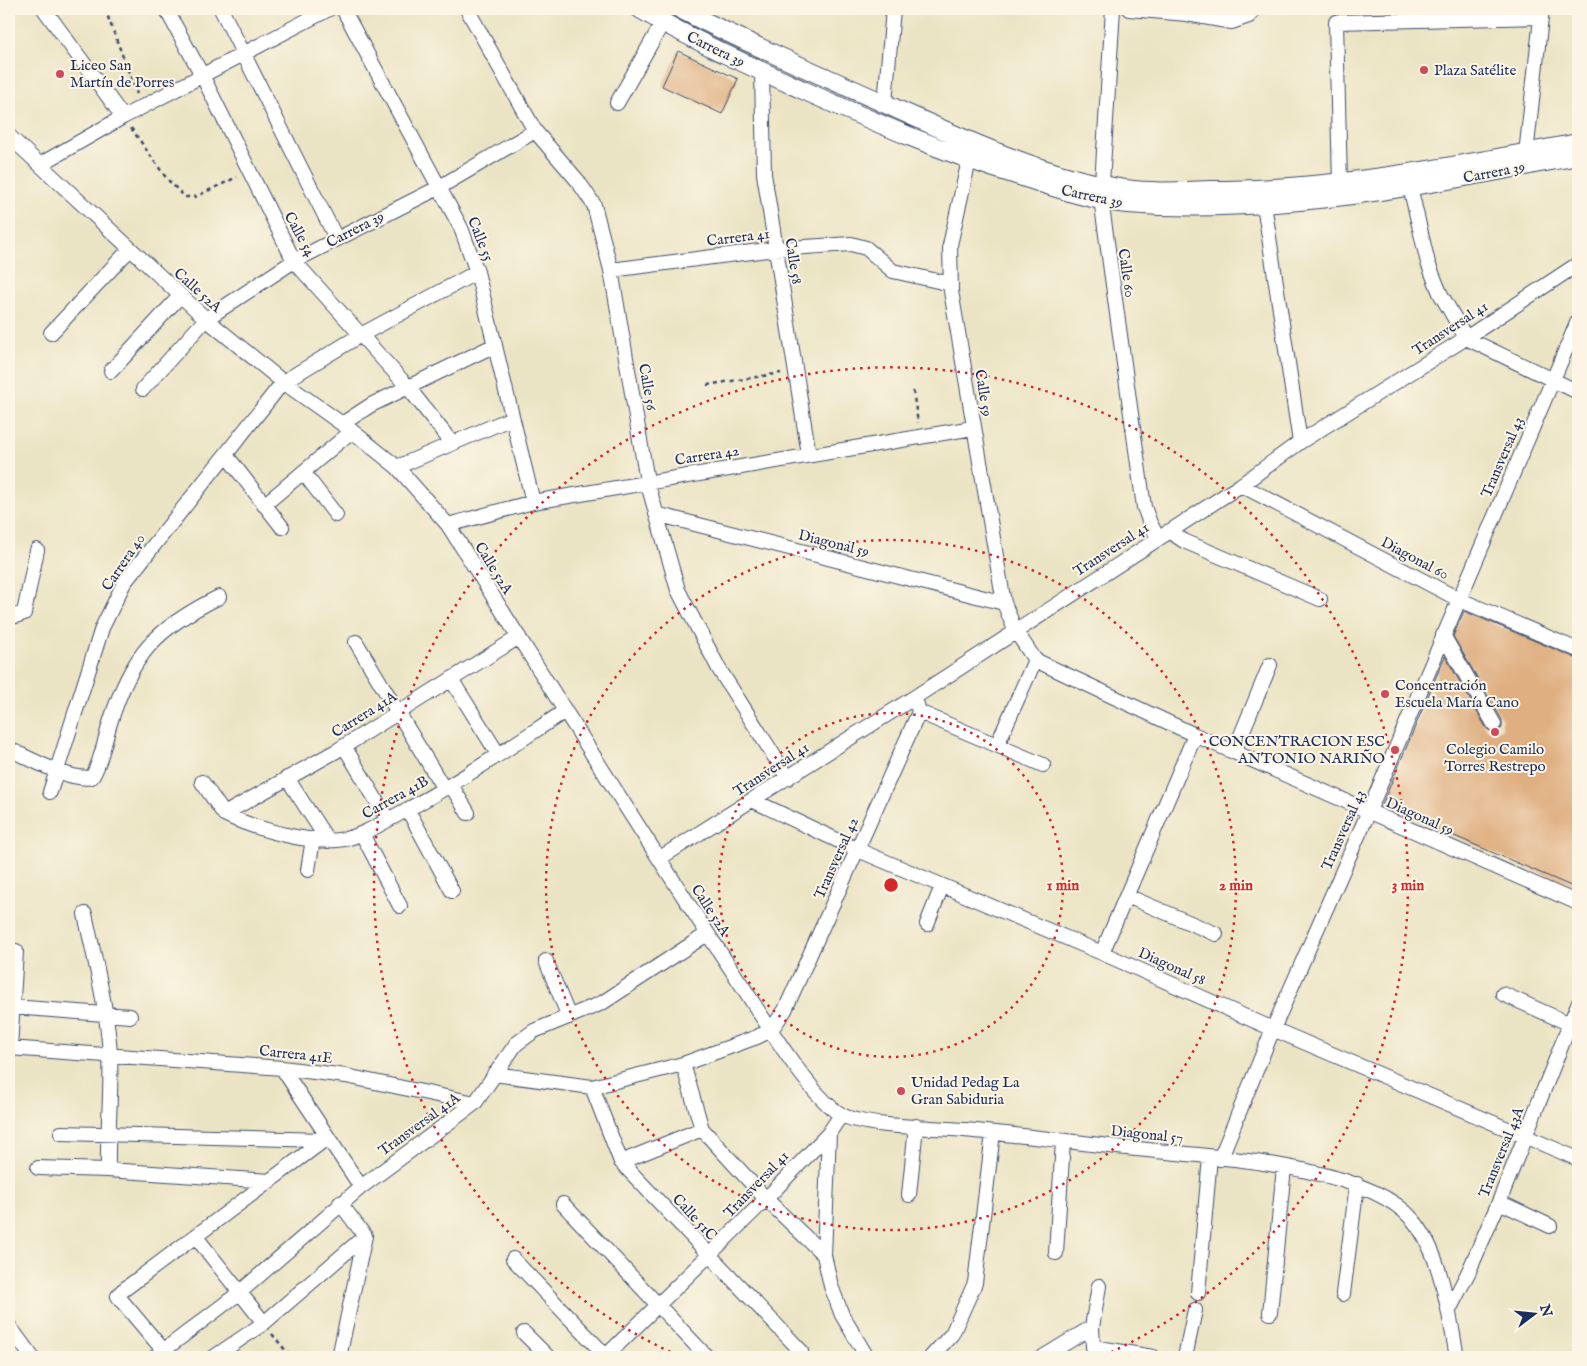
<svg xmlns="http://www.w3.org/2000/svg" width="1587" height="1366" font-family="'IM FELL English',serif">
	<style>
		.building { fill: #dfaf81 }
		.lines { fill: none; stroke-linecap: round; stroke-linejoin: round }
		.minor-casing { stroke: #3a4a6d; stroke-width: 16 }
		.major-casing { stroke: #3a4a6d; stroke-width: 20 }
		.path { stroke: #3a4a6d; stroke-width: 2.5; stroke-dasharray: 4 4; stroke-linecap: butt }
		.minor { stroke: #fff; stroke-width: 14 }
		.major { stroke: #fff; stroke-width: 18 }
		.ring { fill: none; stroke: #d62828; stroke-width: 2.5; stroke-dasharray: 2.5 5 }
		.poi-dot { fill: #d1495b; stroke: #fcf5e5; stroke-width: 2 }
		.labels { text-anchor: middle; stroke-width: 4; stroke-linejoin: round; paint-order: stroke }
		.street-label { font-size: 15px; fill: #1b2f5e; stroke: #fcf5e5 }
		.poi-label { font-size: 15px; fill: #1b2f5e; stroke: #fcf5e5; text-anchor: start }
		.centre { fill: #d62828; stroke: #fcf5e5; stroke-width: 2.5 }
		.ring-label { font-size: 15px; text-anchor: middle; font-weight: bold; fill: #d62828; stroke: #fcf5e5; stroke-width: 4; stroke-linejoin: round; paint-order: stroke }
	</style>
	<rect width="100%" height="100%" fill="#fcf5e5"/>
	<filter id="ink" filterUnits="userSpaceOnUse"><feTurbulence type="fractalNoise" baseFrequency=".02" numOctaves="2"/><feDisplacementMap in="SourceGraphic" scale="10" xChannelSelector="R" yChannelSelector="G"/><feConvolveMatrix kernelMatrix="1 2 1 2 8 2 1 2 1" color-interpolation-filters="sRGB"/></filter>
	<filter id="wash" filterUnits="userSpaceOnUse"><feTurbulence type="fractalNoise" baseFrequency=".0096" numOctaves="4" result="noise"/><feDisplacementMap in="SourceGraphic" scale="20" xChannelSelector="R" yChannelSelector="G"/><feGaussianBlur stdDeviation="1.12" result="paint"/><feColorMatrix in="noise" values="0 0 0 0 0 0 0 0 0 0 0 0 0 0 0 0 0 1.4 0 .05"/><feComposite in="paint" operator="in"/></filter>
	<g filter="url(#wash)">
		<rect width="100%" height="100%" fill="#ebe4c4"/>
		<g id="blocks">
			<path class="building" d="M678 51 738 79 722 114 662 86Z
				M1464 611 1578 659V889L1382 805 1445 656 1487 729 1494 733 1502 728V720L1453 636Z"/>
		</g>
	</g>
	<g filter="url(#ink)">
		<use href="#blocks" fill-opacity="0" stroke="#3a4a6d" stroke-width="1"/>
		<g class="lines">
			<g class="minor-casing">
				<path id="minor" d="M44 9 123 117
					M166 9 202 75 294 261 407 386 452 443
					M221 9 336 238
					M343 9 461 228 477 272 533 502
					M467 9 535 131 578 181 594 205 611 270 647 481 678 590 719 669 788 778
					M1113 9 1101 199 1144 507 1150 523 1158 538
					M1129 9 1187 14 1232 22 1249 16 1254 9
					M762 71 764 174 809 455
					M617 103 663 22
					M885 103 893 9
					M9 136 206 319 283 382 352 431 397 467 448 525C545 678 640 833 741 984 762 1016 811 1099 842 1115 867 1128 934 1127 964 1130 1022 1135 1080 1143 1137 1149 1209 1157 1366 1164 1413 1220 1442 1254 1449 1315 1457 1357
					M969 160 950 245 951 291 1004 603 1015 630 1035 660 1195 735 1578 903
					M1525 163 1542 9
					M41 164 123 117 329 9
					M1408 178 1428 263 1440 293 1466 338 1578 392
					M1340 184 1336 22 1541 17
					M1264 204 1300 442
					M611 270 775 249 851 244 866 248 893 271 951 284
					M51 333 130 249
					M111 371 180 296
					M143 389 206 319 294 261 438 188 535 131
					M342 424 371 405 495 345
					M226 455 282 527
					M397 467 512 418
					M303 472 336 515
					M1241 485 1458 599 1578 650
					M264 505 352 431
					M656 514 1004 603
					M448 525 533 502 973 428
					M1169 531 1184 541 1320 599
					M9 614 16 616 24 613 37 550
					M1443 635 1494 724
					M356 642 444 789
					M451 679 498 754
					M919 712 1043 765
					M997 745 1035 660
					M344 746 388 820
					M9 749C29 758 71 782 92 777 101 763 105 739 110 723 131 655 156 628 219 597
					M1234 752 1270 665
					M287 778 328 841
					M202 782 224 814
					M451 785 468 813
					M50 792 102 628 124 583 283 382 359 336 477 272
					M754 801 858 850 1102 953 1273 1029 1578 1159
					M408 810 452 891
					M224 814C253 828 313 846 345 839 364 835 380 824 397 815 455 785 510 747 565 711
					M224 814 338 750 519 637
					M362 834 400 906
					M660 858 915 697 1241 485 1300 442 1466 338 1578 264
					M308 870 313 839
					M1127 896 1216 934
					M85 914C95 961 107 1007 110 1054 112 1093 107 1131 108 1170
					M927 924 942 886
					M1102 953 1195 735
					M546 961 569 1017
					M1503 994 1570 1024
					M13 1007 130 1016
					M9 1048 282 1068 346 1076 475 1103
					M10 1048 16 951
					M683 1064 702 1129 766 1199 824 1255
					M282 1068 361 1187
					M494 1074 592 1087 683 1064 757 1037 771 1030 785 1010 919 712 915 697
					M592 1087 621 1162 801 1351
					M61 1133 324 1140
					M829 1133 824 1255 831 1286 842 1315 867 1357
					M1220 1159 1273 1029 1369 811 1578 321
					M621 1162 702 1129
					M38 1168 108 1170 270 1181
					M909 1195 916 1126
					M1499 1202 1550 1226
					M340 1203 365 1236
					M563 1204 707 1357
					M196 1237 264 1323
					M1056 1253 1063 1141
					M513 1259 607 1357
					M1099 1286 1092 1327 1093 1347 1153 1357
					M1198 1293 1210 1157
					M1343 1294 1357 1184
					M1449 1310 1469 1271 1499 1202 1578 1004
					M1270 1313 1284 1167
					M9 1326 32 1357
					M524 1333 548 1357
					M155 1357 239 1293 361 1187 475 1103 516 1044 534 1031 602 1003 707 934
					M169 1357 121 1300 118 1296 122 1291 327 1138
					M214 1357 264 1323 365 1236
					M339 1357 365 1236
					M605 1357 766 1199 829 1133 841 1115
					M931 1357 952 1334 975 1283 993 1133
					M1043 1357 1092 1327
					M1185 1357 1195 1310"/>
			</g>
			<g class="major-casing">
				<path id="major" d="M640 9C692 40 748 65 803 90 874 122 945 153 1019 176 1054 187 1091 201 1128 204 1280 216 1430 183 1578 156
					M680 9C746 43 814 72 881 102 957 136 1043 177 1125 189 1153 193 1182 191 1210 190 1335 190 1456 166 1578 143"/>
			</g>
			<path class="path" d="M105 9 137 94
				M131 128 167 179 185 197H195L237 177
				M707 385 781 373
				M913 391 918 423
				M272 1334 291 1357"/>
			<use href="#minor" class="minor"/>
			<use href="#major" class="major"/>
		</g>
	</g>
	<g class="ring">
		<circle cx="891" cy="885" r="172"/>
		<circle cx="891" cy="885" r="345"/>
		<path d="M677 1355A517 517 0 1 1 1105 1355"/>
	</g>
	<g class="poi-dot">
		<circle cx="1424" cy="70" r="5"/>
		<circle cx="60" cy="74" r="5"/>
		<circle cx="1385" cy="694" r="5"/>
		<circle cx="1495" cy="732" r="5"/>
		<circle cx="1395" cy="750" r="5"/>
		<circle cx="901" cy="1091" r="5"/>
	</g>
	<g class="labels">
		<g class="street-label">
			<text transform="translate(716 49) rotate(26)" y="5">Carrera 39</text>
			<text transform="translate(1494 172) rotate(-11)" y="5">Carrera 39</text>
			<text transform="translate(1092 196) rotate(12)" y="5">Carrera 39</text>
			<text transform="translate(355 229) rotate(-27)" y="5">Carrera 39</text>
			<text transform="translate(300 234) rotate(61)" y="5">Calle 54</text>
			<text transform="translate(738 237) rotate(-7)" y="5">Carrera 41</text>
			<text transform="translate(481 239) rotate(68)" y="5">Calle 55</text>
			<text transform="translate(794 261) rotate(81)" y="5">Calle 58</text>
			<text transform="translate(1127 273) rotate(82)" y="5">Calle 60</text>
			<text transform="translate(198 290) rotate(42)" y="5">Calle 52A</text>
			<text transform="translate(1450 328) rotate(-33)" y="5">Transversal 41</text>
			<text transform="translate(648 387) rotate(80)" y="5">Calle 56</text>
			<text transform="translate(984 393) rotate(81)" y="5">Calle 59</text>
			<text transform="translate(707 455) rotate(-9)" y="5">Carrera 42</text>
			<text transform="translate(1502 457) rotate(-67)" y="5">Transversal 43</text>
			<text transform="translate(834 543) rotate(14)" y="5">Diagonal 59</text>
			<text transform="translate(1111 549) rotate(-33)" y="5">Transversal 41</text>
			<text transform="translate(1415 558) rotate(28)" y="5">Diagonal 60</text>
			<text transform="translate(123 562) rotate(-56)" y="5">Carrera 40</text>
			<text transform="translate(494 568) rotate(58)" y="5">Calle 52A</text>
			<text transform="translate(364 714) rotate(-32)" y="5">Carrera 41A</text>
			<text transform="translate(771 769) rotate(-33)" y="5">Transversal 41</text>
			<text transform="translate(395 797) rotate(-29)" y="5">Carrera 41B</text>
			<text transform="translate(1420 816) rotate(24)" y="5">Diagonal 59</text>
			<text transform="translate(1343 830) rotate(-66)" y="5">Transversal 43</text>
			<text transform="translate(836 858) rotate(-66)" y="5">Transversal 42</text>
			<text transform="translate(711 910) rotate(57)" y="5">Calle 52A</text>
			<text transform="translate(1172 966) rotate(24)" y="5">Diagonal 58</text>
			<text transform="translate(296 1054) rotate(6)" y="5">Carrera 41E</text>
			<text transform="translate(419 1124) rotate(-36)" y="5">Transversal 41A</text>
			<text transform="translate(1147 1134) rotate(6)" y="5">Diagonal 57</text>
			<text transform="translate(1501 1152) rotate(-68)" y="5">Transversal 43A</text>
			<text transform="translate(756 1184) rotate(-46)" y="5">Transversal 41</text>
			<text transform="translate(695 1217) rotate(47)" y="5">Calle 51C</text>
		</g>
		<g class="poi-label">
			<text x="70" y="70">Liceo San<tspan x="70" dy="17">Martín de Porres</tspan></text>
			<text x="1434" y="75">Plaza Satélite</text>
			<text x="1395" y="690">Concentración<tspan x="1395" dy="17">Escuela María Cano</tspan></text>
			<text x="1385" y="746" text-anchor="end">CONCENTRACION ESC<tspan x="1385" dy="17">ANTONIO NARIÑO</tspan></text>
			<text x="1495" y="754" text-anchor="middle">Colegio Camilo<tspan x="1495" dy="17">Torres Restrepo</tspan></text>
			<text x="911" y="1087">Unidad Pedag La<tspan x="911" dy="17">Gran Sabiduria</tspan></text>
		</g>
	</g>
	<circle cx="891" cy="885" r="8" class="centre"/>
	<g class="ring-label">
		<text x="1063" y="890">1 min</text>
		<text x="1236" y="890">2 min</text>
		<text x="1408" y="890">3 min</text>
	</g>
	<rect width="1587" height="1366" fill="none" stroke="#fcf5e5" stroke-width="30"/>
	<g transform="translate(1534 1314) rotate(74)" stroke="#fcf5e5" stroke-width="4" paint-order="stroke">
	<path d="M0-4L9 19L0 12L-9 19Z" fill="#1b2f5e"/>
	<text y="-8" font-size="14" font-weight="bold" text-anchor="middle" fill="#1b2f5e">N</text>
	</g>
</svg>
